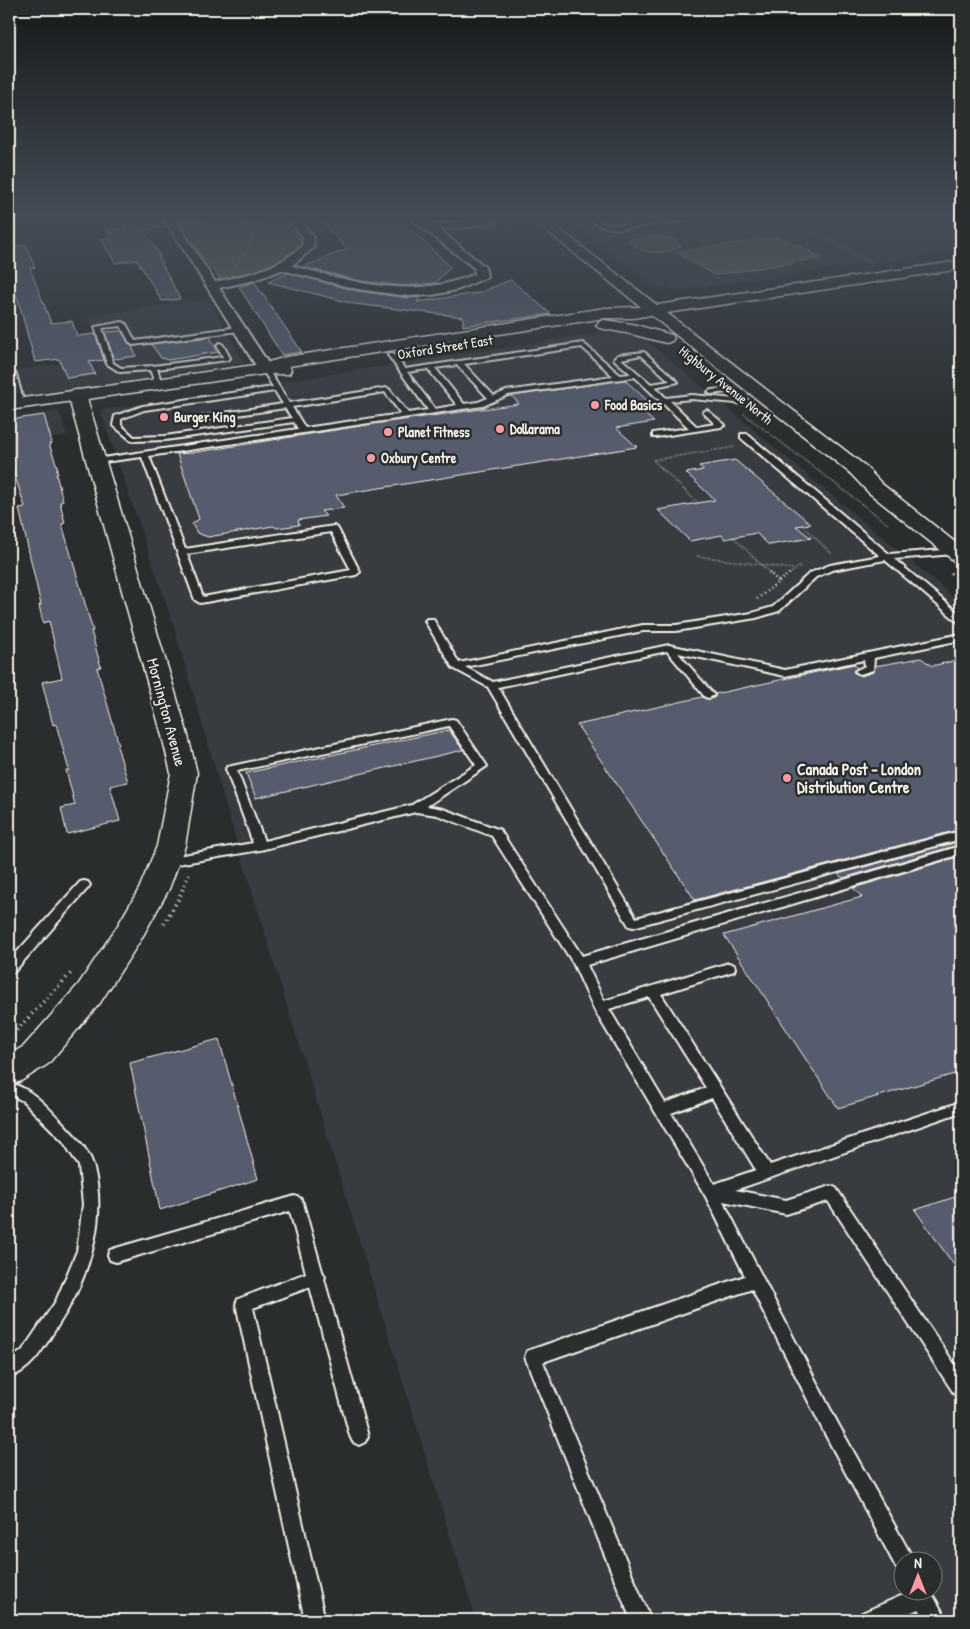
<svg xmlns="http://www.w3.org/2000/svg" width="970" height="1629" font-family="'Patrick Hand',sans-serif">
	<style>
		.built { fill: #383b41; fill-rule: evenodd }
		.green { fill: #616c52; stroke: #aaae9d }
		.building { fill: #575c6d; stroke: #f4f1e8 }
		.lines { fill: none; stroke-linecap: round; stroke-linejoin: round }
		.service-casing { stroke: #f4f1e8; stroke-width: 4 }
		.minor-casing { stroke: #f4f1e8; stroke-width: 4 }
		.tertiary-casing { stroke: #f4f1e8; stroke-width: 3 }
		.secondary-casing { stroke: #f4f1e8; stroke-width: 3 }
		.path-far2 { stroke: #f4f1e8; stroke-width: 2; stroke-dasharray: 0.5 2; stroke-linecap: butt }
		.path-far1 { stroke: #f4f1e8; stroke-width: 2.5; stroke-dasharray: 1 3; stroke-linecap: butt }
		.path { stroke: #f4f1e8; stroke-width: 4; stroke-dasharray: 1 4.5; stroke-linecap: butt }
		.service { fill: #2a2d2e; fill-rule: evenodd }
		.minor { fill: #2a2d2e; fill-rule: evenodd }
		.tertiary { fill: #2a2d2e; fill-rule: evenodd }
		.secondary { fill: #2a2d2e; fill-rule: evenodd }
		.poi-dot { fill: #ff9aa2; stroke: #2a2d2e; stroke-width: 2 }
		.labels { text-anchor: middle; stroke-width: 5; stroke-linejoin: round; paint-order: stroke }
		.far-street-label { font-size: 14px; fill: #f4f1e8; stroke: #2a2d2e }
		.far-poi-label { font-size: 14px; font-weight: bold; fill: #f4f1e8; stroke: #2a2d2e; text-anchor: start }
		.street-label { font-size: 16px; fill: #f4f1e8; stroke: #2a2d2e }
		.poi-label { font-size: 16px; font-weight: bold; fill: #f4f1e8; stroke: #2a2d2e; text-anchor: start }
	</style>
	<rect width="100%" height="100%" fill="#2a2d2e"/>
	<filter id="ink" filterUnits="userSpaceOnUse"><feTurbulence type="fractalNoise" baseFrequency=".02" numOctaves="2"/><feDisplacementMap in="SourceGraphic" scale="10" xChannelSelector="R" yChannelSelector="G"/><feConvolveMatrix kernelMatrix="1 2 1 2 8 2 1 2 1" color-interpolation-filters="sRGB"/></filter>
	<g filter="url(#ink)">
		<path class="built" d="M559 215H961V251L681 290 654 285Z
			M209 299 244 363 9 399V371L102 357 88 316Z
			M604 332 645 339 961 603V1620H476L228 813 173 624 100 410ZM902 1562H932V1592H902Z
			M59 411 67 436 9 445V418Z"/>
		<path class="green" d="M217 215H285L296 229 302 248 275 267 219 278 175 220Z
			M660 236 675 239 681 245C673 253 653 255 643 250 638 248 633 244 629 241L631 239Z
			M781 237 822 258 714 275 676 252Z"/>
		<path class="building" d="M119 215H160L168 227 144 230 160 256H158L180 299 162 301 137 260 115 263 101 239 111 238 107 230 126 228Z
			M314 215H395L451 267 435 283 406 286 361 281 303 267 347 249Z
			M26 245 35 268H30L51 323 72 321 77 336 95 334 104 360 89 362 95 374 67 378 59 359 35 362 19 303 9 275V247Z
			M288 273 357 291 408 298 422 297 417 302 478 293 511 280 551 314 463 326V317L355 304 268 282Z
			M255 282 259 289 302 352 282 355 239 287Z
			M121 331 132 346 136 356 114 359 105 332Z
			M210 337 218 352 168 360 161 358 151 344Z
			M625 380 651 404 635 406 654 422 616 428 637 447 336 495 344 508 321 511 326 516 298 520 299 525 277 528 273 526 208 537 197 533 192 524 199 519 177 454 191 453 373 424 519 404 512 396Z
			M44 415 52 443 49 444 58 469H56L58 474H56L63 501 60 502 65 523 62 524 93 631H91L101 667 97 668 119 745 117 746 128 782 110 786 120 821 67 834 61 808 75 805 66 770H69L56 724 53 725 42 682 62 678 49 621 43 623 39 605H41L19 508 25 507 12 467 9 468V420Z
			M735 460 811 524 796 526 811 538 769 545 756 533 725 539 722 535 690 541 658 510 715 500 686 473 704 470 699 466Z
			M921 658 932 666 961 659V829L695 900 577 725 702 697 710 700 715 697V694L854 664 857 668 853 672 861 676 874 672 875 666Z
			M449 730 463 750 256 798 246 773Z
			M961 841V844L843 878 838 874Z
			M961 856V1072L838 1108 724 935 862 897 853 888Z
			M219 1039 258 1179 160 1210 130 1063Z
			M961 1195V1275L915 1210Z"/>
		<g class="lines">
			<g class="service-casing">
				<path id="service" d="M580 215H587L604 224 619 225 708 215H725L619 229 601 226Z
					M614 215H621L622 216 619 218Z
					M123 322 126 324 135 341 239 327 242 329 239 331 133 345 130 343 121 326 102 328 113 363 121 368 153 366 223 357 217 345 220 343 223 345 230 358 227 360 157 369 162 384 159 386 156 384 150 370 120 372 107 364 95 327Z
					M583 343 620 375 631 374 614 359 618 355 644 352 678 382 655 387 666 398 692 395 747 400 751 402 747 404 692 399 670 401 697 427 715 424 703 412 707 410 725 425 721 427 656 437H653V433L689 428 635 377 508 395 483 406 462 409 149 456 185 549 334 526 338 529 360 572 356 575 200 603 195 600 142 457 96 463 92 461 96 459 298 429 294 422 165 440 132 441 113 425 115 416 143 406 273 387 262 369 265 367 268 369 289 403 387 388 389 389 408 413 428 410 388 355 389 354H393L405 369ZM582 347 613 376 506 391 494 396 464 364ZM641 355 670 381 651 384 621 359ZM457 365 488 398 478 402 464 404 435 368ZM428 369 457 405 435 409 407 372ZM275 391 283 404 203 416 199 418 203 420 285 408 292 418 165 436 134 437 121 425V419L144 410ZM385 392 401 414 305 428 292 407ZM331 532 351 570 203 597 187 554Z
					M733 388 736 390 735 391 711 394 708 392 711 390Z
					M741 434H747L889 554 957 549 958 551 954 554 894 559 961 615V623L958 622 885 560 832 570 816 577 779 611 756 618 676 631H643L465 667 493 682 669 645 785 670 961 634V640L874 658 873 670 860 674 855 671 865 666 864 660 785 676 678 653 714 695 709 698 705 697 667 651 498 687 636 918 961 831V839L633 927 629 926 488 687 453 668 425 621 427 619H433L459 663 643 625H676L752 613 773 607 810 573 830 565 880 556 741 438Z
					M452 719 456 720 487 766 427 806 443 809 500 830 582 956 961 846V854L587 965 604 1001 729 963 734 965 735 968 734 971 661 994 770 1165 961 1102V1112L735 1190 786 1200 831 1186 836 1188 961 1374V1397L955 1395 828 1201 786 1214 723 1201 837 1422 911 1555 913 1562H902V1571L897 1569 825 1434 752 1289 543 1362 651 1620H631L525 1357 527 1351 533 1349 745 1276 706 1197 595 1011 573 963 492 836 437 815 416 812 260 850 166 866 160 862 166 858 253 843 226 769 227 767ZM449 726 476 765 412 805 264 841 237 771ZM649 997 706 1088 665 1103 609 1009ZM712 1098 756 1170 714 1184 671 1113Z
					M84 881 88 882 90 885 88 888 14 972 9 974V961L80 882Z
					M9 1082C31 1090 42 1101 57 1117 69 1129 89 1149 93 1165 109 1220 87 1282 57 1327 43 1348 34 1368 9 1378V1360L22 1351 56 1301 77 1251 83 1204 79 1166 63 1141 23 1101 9 1094Z
					M295 1196 300 1198 303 1203 322 1271 325 1277 324 1279 368 1436 365 1442 359 1445 353 1442 350 1436 310 1287 253 1308 325 1620H305L236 1304 238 1299 306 1273 290 1211 116 1262 110 1260 108 1255 110 1250 116 1248Z
					M910 1592H931L947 1620H926L919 1609 892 1620H859L862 1613Z"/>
			</g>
			<g class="minor-casing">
				<path id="minor" d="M162 215H172L215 282C247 275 278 269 302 246L303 237 284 215H295L313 236 314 247 292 266C355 282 411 301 475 274L474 268 406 215H420L433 225 490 218 495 221 490 224 440 230 485 267 487 276 485 278 457 290 433 295 408 296 357 289 282 270 254 280 219 288 272 369 265 373 258 369Z
					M9 370 16 374 24 404 22 407H12L10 404Z"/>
			</g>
			<g class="tertiary-casing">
				<path id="tertiary" d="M77 390 83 391 86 395 187 732 197 773 185 846 169 889 140 941 100 1003 48 1064 21 1081 9 1085V1055L24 1046 78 985 118 925 139 889 157 846 171 773 161 732 68 395 71 391Z"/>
			</g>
			<g class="secondary-casing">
				<path id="secondary" d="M527 215H541L657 305 961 261V269L667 313 864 465 882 484 961 547V563L954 561 868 492 850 473 651 315 633 318H605L289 366 291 370 289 374H265L9 410V400L262 364 286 357 605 308 641 307Z
					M604 320 632 324 672 335 674 338 672 341 666 343 631 334 599 328 596 325 599 322Z"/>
			</g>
			<path class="path-far2" d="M783 215 872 263
				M187 220 238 221 255 228
				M235 266 250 247 252 233 266 215
				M744 414 888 524
				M698 503 653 460 735 447
				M802 525 832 554
				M733 537 771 574
				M697 556 793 569
				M790 574 801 565"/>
			<path class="path-far1" d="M769 572 779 582
				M951 573 961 581
				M757 599 791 572"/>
			<path class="path" d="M164 924 179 898 190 871
				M9 1038 71 973"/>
			<use href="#service" class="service"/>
			<use href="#minor" class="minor"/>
			<use href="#tertiary" class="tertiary"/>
			<use href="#secondary" class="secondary"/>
		</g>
	</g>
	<linearGradient id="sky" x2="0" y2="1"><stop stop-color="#171919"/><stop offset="0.49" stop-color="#444c57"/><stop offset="1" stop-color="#444c57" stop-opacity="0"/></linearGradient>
	<rect width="970" height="443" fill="url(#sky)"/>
	<g class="poi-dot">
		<circle cx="595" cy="405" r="5"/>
		<circle cx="164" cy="417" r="5"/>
		<circle cx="500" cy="429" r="5"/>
		<circle cx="388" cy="432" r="5"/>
		<circle cx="371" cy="458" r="5"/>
		<circle cx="787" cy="778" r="5"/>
	</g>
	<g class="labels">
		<g class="far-street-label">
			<text transform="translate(445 347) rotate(-9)" y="5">Oxford Street East</text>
			<text transform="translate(726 385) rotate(39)" y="5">Highbury Avenue North</text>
		</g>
		<g class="far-poi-label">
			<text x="605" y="410">Food Basics</text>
			<text x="174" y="422">Burger King</text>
			<text x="510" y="434">Dollarama</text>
			<text x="398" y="437">Planet Fitness</text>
			<text x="381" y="463">Oxbury Centre</text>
		</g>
		<g class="street-label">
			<text transform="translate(167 712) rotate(75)" y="6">Mornington Avenue</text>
		</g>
		<g class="poi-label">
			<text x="797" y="775">Canada Post - London<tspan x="797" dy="18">Distribution Centre</tspan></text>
		</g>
	</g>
	<rect width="970" height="1629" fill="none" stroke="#2a2d2e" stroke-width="30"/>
	<rect x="15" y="15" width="940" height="1599" fill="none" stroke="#f4f1e8" stroke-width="2" filter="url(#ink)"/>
	<g transform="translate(918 1576)"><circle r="24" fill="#2a2d2e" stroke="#7b7b78"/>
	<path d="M0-4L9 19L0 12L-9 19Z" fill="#ff9aa2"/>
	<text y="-8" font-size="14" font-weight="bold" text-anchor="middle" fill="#f4f1e8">N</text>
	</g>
</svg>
